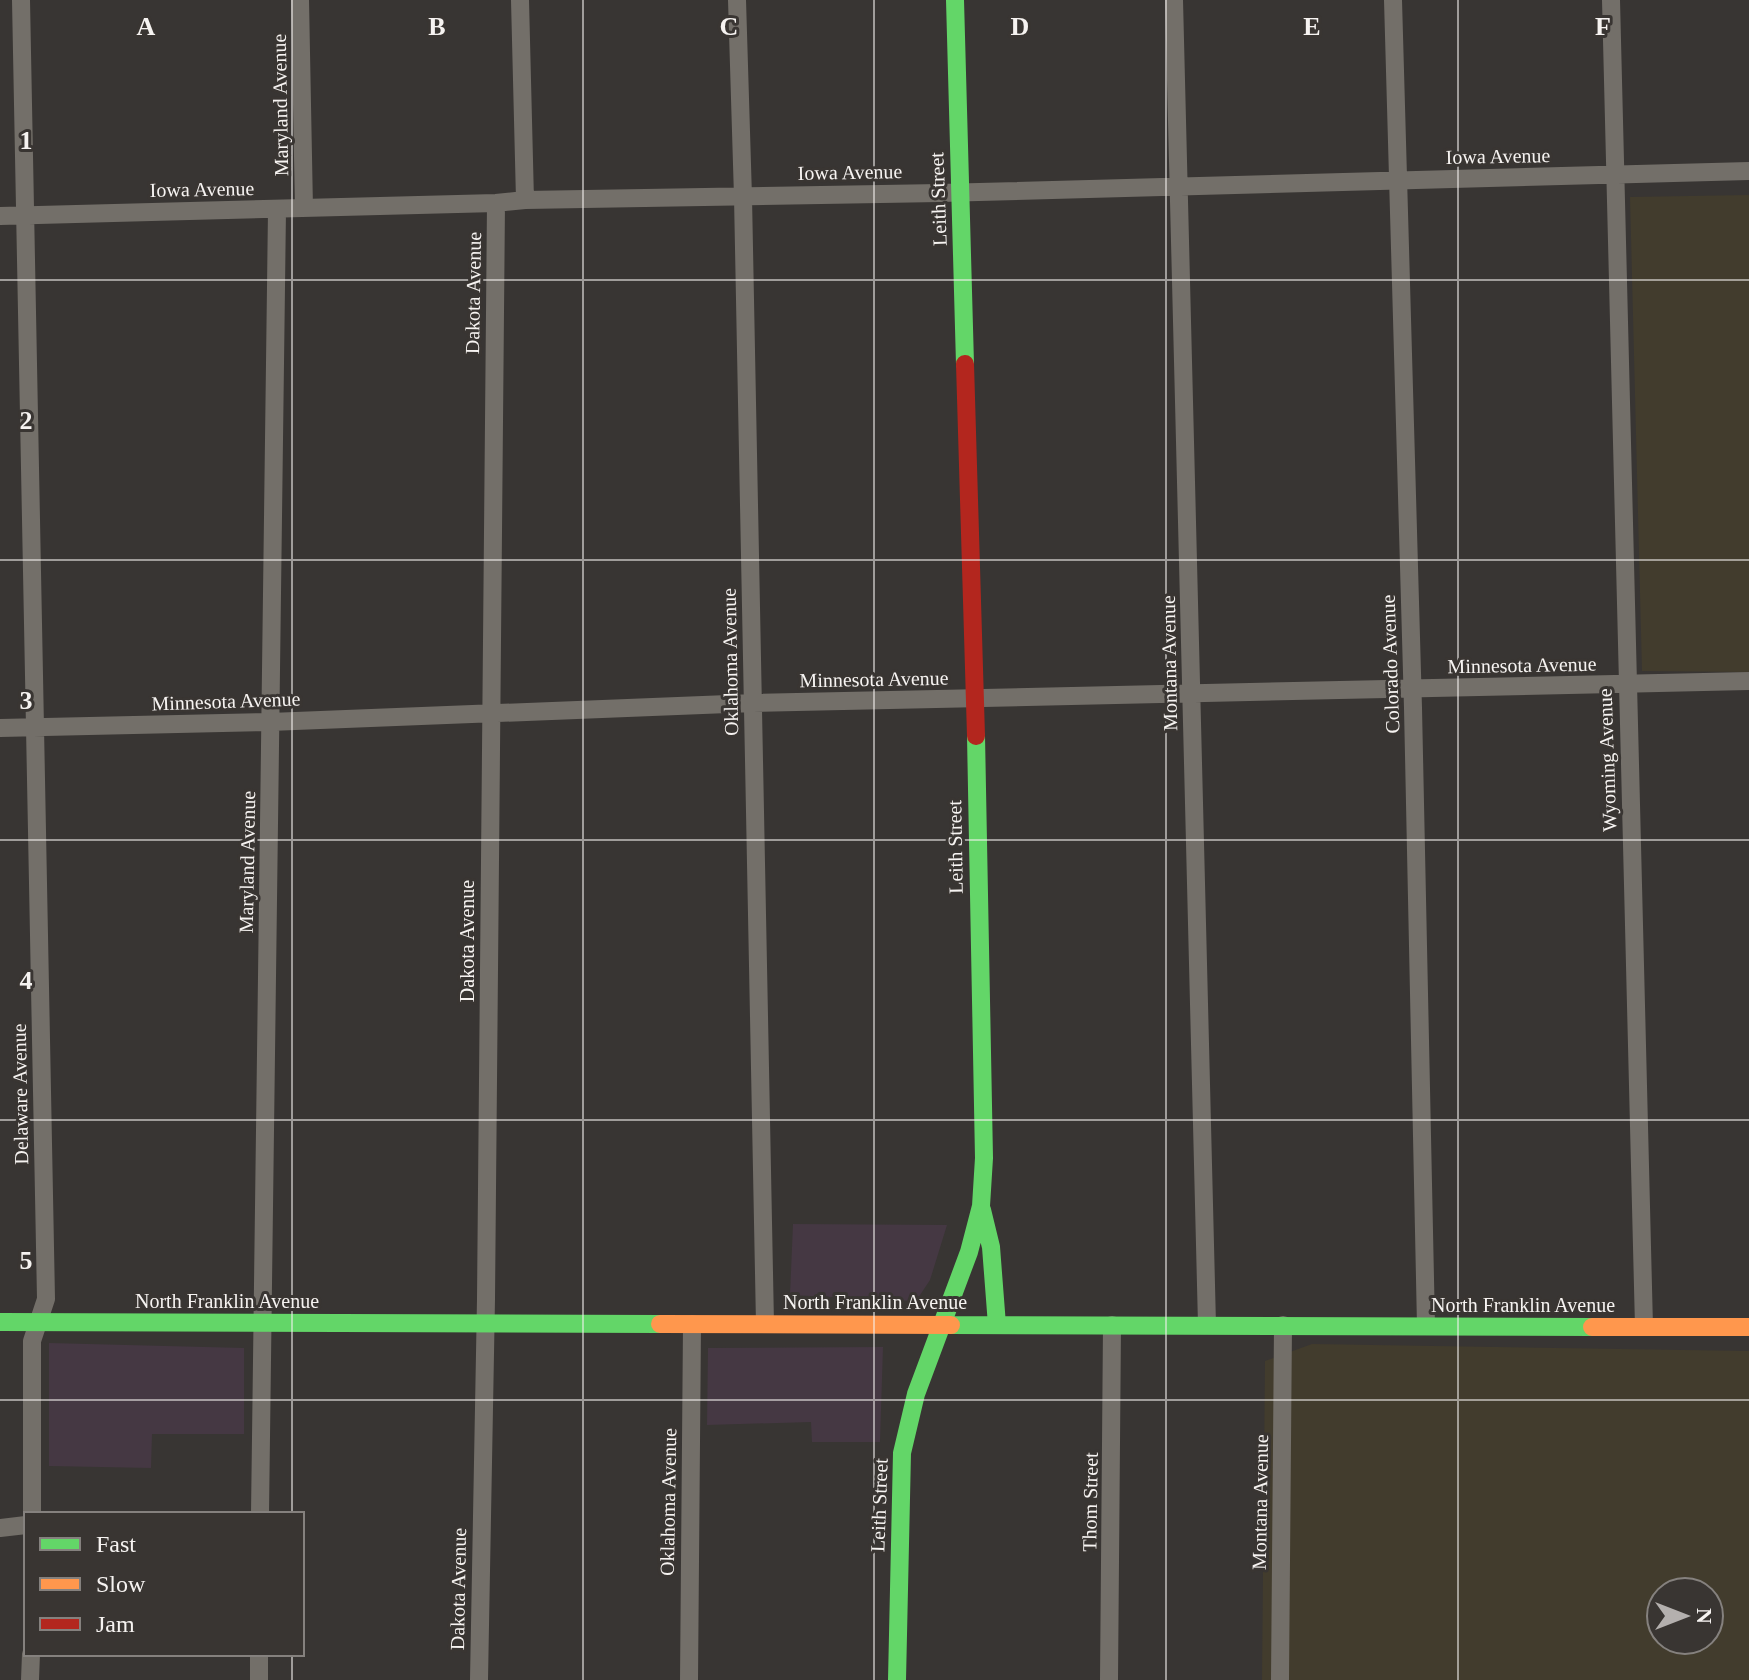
<svg xmlns="http://www.w3.org/2000/svg" width="1749" height="1680" font-family="'Times New Roman',serif">
	<style>
		.commercial { fill: #453843 }
		.education { fill: #423c2d; fill-rule: evenodd }
		.lines { fill: none; stroke-linecap: round; stroke-linejoin: round }
		.street { stroke: #736f69; stroke-width: 18 }
		.fast { stroke: #63d668; stroke-width: 18 }
		.slow { stroke: #ff974d; stroke-width: 18 }
		.jam { stroke: #b3261e; stroke-width: 18 }
		.grid { fill: none; stroke: #f6f3f1; stroke-width: 2; stroke-opacity: 0.55 }
		.labels { text-anchor: middle; stroke-width: 6; stroke-linejoin: round; paint-order: stroke }
		.street-label { font-size: 20px; fill: #f6f3f1; stroke: #393532 }
		.grid-label { font-size: 26px; text-anchor: middle; font-weight: bold; fill: #f6f3f1; stroke: #393532; stroke-width: 6; stroke-linejoin: round; paint-order: stroke }
	</style>
	<rect width="100%" height="100%" fill="#383533"/>
	<path class="commercial" d="M793 1224 947 1225 930 1280 916 1301 790 1295Z
		M49 1343 244 1348V1434H152L151 1468 49 1466Z
		M883 1347 880 1442H812L811 1422 707 1425 708 1348Z"/>
	<path class="education" d="M1749 195V672L1642 671 1630 197Z
		M1312 1344 1749 1351V1680H1262L1265 1361ZM1661 1592H1709V1640H1661Z"/>
	<g class="lines">
		<path class="street" d="M21 0 46 1299 32 1341V1514
			M300 0 304 208
			M520 0 525 200
			M737 0 743 197 765 1324
			M1174 0 1207 1325
			M1393 0 1413 708 1426 1326
			M1611 0 1644 1327
			M0 216 496 203 525 200 940 193 1749 171
			M0 728 270 722 753 703 1749 681
			M260 1514 277 210
			M0 1528 26 1525
			M30 1680 31 1654
			M259 1680V1654
			M479 1680 486 1299 496 203
			M689 1680 692 1324
			M1109 1680 1112 1325
			M1280 1680 1283 1325"/>
		<path class="fast" d="M955 0 965 364
			M982 1210 991 1247 997 1325
			M0 1322 660 1324
			M951 1325 1592 1327
			M897 1680 902 1453 916 1394 969 1252 981 1206 984 1158 976 736"/>
		<path class="slow" d="M660 1324 951 1325
			M1592 1327H1749"/>
		<path class="jam" d="M965 364 976 736"/>
	</g>
	<path class="grid" d="M292 0V1514M583 0V1680M874 0V1680M1166 0V1680M1458 0V1680M0 280H1749M0 560H1749M0 840H1749M0 1120H1749M0 1400H1749M292 1654V1680"/>
	<g class="labels">
		<g class="street-label">
			<text transform="translate(280 105) rotate(-91)" y="7">Maryland Avenue</text>
			<text transform="translate(1498 156) rotate(-1)" y="7">Iowa Avenue</text>
			<text transform="translate(850 172) rotate(-1)" y="7">Iowa Avenue</text>
			<text transform="translate(202 189) rotate(-1)" y="7">Iowa Avenue</text>
			<text transform="translate(938 199) rotate(-92)" y="7">Leith Street</text>
			<text transform="translate(473 293) rotate(-89)" y="7">Dakota Avenue</text>
			<text transform="translate(730 662) rotate(-91)" y="7">Oklahoma Avenue</text>
			<text transform="translate(1169 663) rotate(-91)" y="7">Montana Avenue</text>
			<text transform="translate(1390 664) rotate(-92)" y="7">Colorado Avenue</text>
			<text transform="translate(1522 665) rotate(-1)" y="7">Minnesota Avenue</text>
			<text transform="translate(874 679) rotate(-1)" y="7">Minnesota Avenue</text>
			<text transform="translate(226 701) rotate(-2)" y="7">Minnesota Avenue</text>
			<text transform="translate(1607 760) rotate(-92)" y="7">Wyoming Avenue</text>
			<text transform="translate(955 847) rotate(-91)" y="7">Leith Street</text>
			<text transform="translate(247 862) rotate(-89)" y="7">Maryland Avenue</text>
			<text transform="translate(467 941) rotate(-90)" y="7">Dakota Avenue</text>
			<text transform="translate(20 1094) rotate(-91)" y="7">Delaware Avenue</text>
			<text x="227" y="1308">North Franklin Avenue</text>
			<text x="875" y="1309">North Franklin Avenue</text>
			<text x="1523" y="1312">North Franklin Avenue</text>
			<text transform="translate(668 1502) rotate(-89)" y="7">Oklahoma Avenue</text>
			<text transform="translate(1090 1502) rotate(-89)" y="7">Thom Street</text>
			<text transform="translate(1260 1502) rotate(-89)" y="7">Montana Avenue</text>
			<text transform="translate(879 1505) rotate(-88)" y="7">Leith Street</text>
			<text transform="translate(458 1589) rotate(-89)" y="7">Dakota Avenue</text>
		</g>
	</g>
	<g class="grid-label">
		<text x="146" y="35">A</text>
		<text x="437" y="35">B</text>
		<text x="729" y="35">C</text>
		<text x="1020" y="35">D</text>
		<text x="1312" y="35">E</text>
		<text x="1603" y="35">F</text>
		<text x="26" y="149">1</text>
		<text x="26" y="429">2</text>
		<text x="26" y="709">3</text>
		<text x="26" y="989">4</text>
		<text x="26" y="1269">5</text>
	</g>
	<rect x="24" y="1512" width="280" height="144" fill="#393532" stroke="#85817e" stroke-width="2"/>
	<rect x="40" y="1538" width="40" height="12" fill="#63d668" stroke="#85817e" stroke-width="2"/>
	<text x="96" y="1552" font-size="24" fill="#f6f3f1">Fast</text>
	<rect x="40" y="1578" width="40" height="12" fill="#ff974d" stroke="#85817e" stroke-width="2"/>
	<text x="96" y="1592" font-size="24" fill="#f6f3f1">Slow</text>
	<rect x="40" y="1618" width="40" height="12" fill="#b3261e" stroke="#85817e" stroke-width="2"/>
	<text x="96" y="1632" font-size="24" fill="#f6f3f1">Jam</text>
	<g transform="translate(1685 1616) rotate(90)"><circle r="38" fill="#393532" stroke="#85817e" stroke-width="2"/>
	<path d="M0-6L14 30L0 20L-14 30Z" fill="#b4b0ae"/>
	<text y="-12" font-size="22" font-weight="bold" text-anchor="middle" fill="#f6f3f1">N</text>
	</g>
</svg>
